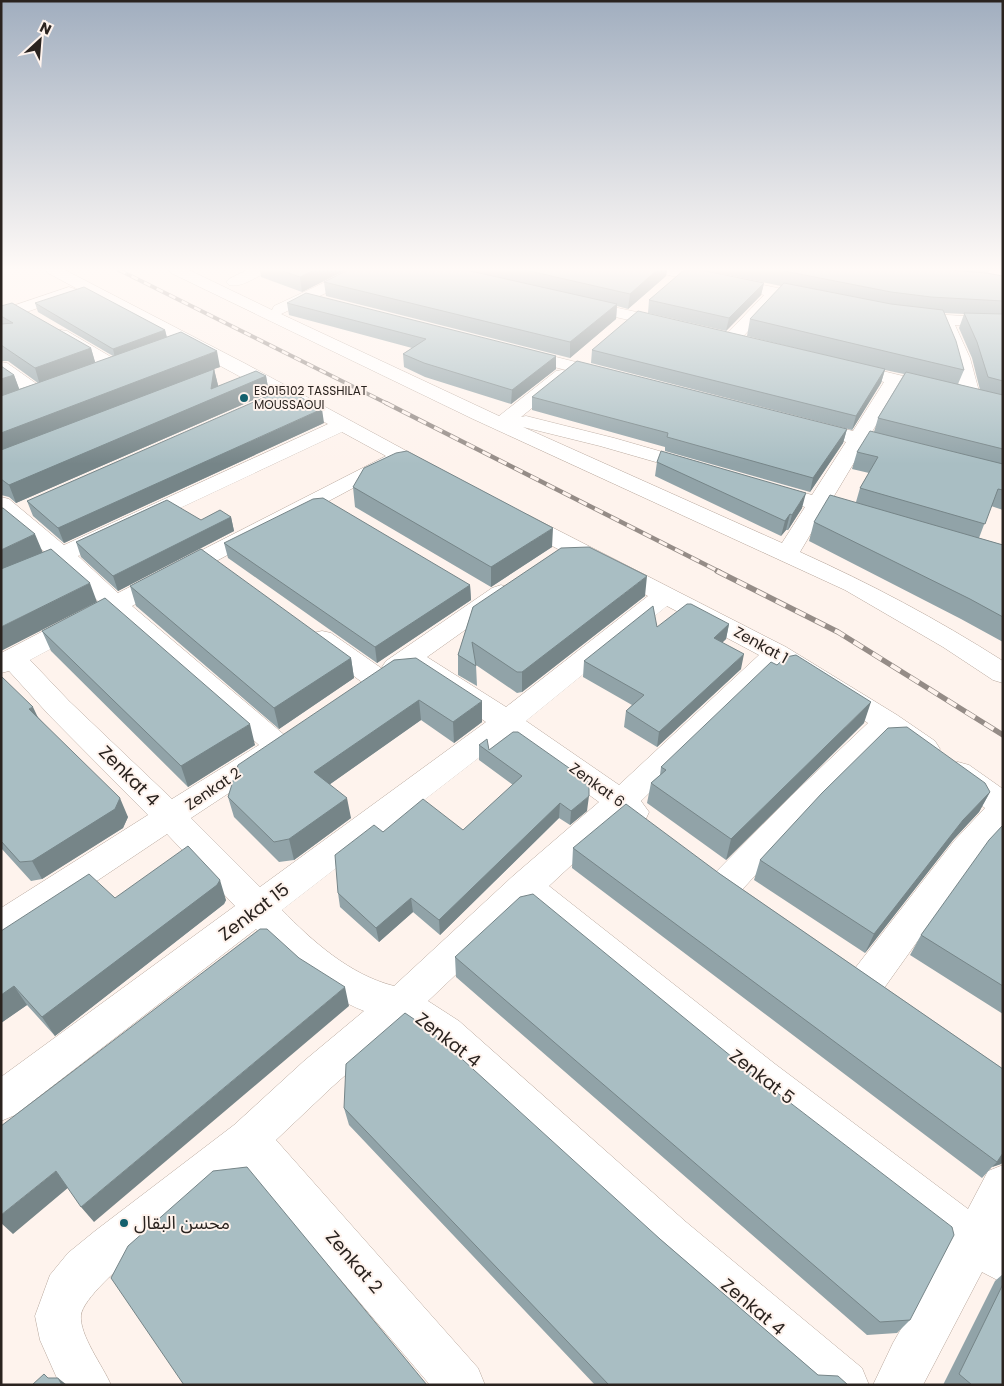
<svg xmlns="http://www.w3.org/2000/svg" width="1004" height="1386" font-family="Poppins,'Noto Sans Arabic',sans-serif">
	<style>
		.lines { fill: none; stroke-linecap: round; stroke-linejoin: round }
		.minor-casing { stroke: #b8a79c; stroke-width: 1 }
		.minor { fill: #fff; fill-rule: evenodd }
		.rail-far2-casing { stroke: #958c87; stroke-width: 4 }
		.rail-far1-casing { stroke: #958c87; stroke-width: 4.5 }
		.rail-casing { stroke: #958c87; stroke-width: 5.5 }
		.rail-far2 { stroke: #fef3ed; stroke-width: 2.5; stroke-dasharray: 7; stroke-linecap: butt }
		.rail-far1 { stroke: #fef3ed; stroke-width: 3; stroke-dasharray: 9; stroke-linecap: butt }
		.rail { stroke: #fef3ed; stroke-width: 4; stroke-dasharray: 11; stroke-linecap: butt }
		.wall { fill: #91a3a8; fill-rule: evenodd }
		.shaded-wall { fill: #768588 }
		.building { fill: #a9bec3; stroke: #768588 }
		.poi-dot { fill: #14606d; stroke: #fef3ed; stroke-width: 2 }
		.labels { text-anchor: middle; stroke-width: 4; stroke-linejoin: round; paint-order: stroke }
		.far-poi-label { font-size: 12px; fill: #2a231f; stroke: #fef3ed; text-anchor: start }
		.street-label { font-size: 15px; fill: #2a231f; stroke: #fef3ed }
		.near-street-label { font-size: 18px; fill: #2a231f; stroke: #fef3ed }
		.near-poi-label { font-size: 18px; fill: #2a231f; stroke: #fef3ed; text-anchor: start }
	</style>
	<rect width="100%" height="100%" fill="#fef3ed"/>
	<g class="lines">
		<g class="minor-casing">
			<path id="minor" d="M46 270H65L246 364 436 467 439 471 436 475C422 479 412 470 400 463L132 606 288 738 293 746 288 754 279 756 276 762 191 818 260 887 486 722 409 670 395 676 387 674 391 679 387 686 377 688 367 686 313 645 309 639 313 633 322 631 331 633 384 670 382 667 386 661 492 588 501 585 510 588 513 593 510 598 427 657 506 707 648 596 512 525 509 520 512 515 520 513 528 515 786 647 897 715 935 741 940 749 935 757C915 763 904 749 889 738L813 812 740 892 728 896 716 892 711 882 716 872 791 796 868 723 779 666 641 801 649 812 645 821 634 824 621 819 549 886 775 1064 968 1209 988 1171 1003 1165V1283L982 1272 923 1385H873L893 1343 948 1247 748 1091 527 907 428 1001 459 1021 686 1222 862 1368 869 1385H808L656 1252 433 1047 402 1025 332 1087 276 1140 478 1368 485 1385H430L245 1167C215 1191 85 1284 81 1315 79 1335 103 1366 111 1385H60L40 1340 35 1316 50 1275 68 1253 95 1231 234 1125 304 1061 364 1011C322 994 286 962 256 929L15 1115 1 1121V1077L235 906 167 834 13 937 1 941V908L148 815 49 715 9 671 1 673V653L99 602 59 565 1 590V574L46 553 1 515V497L9 499 64 545 328 424 48 273ZM342 432 386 456 118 593 78 556ZM667 606 759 655 619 785 526 721ZM113 616 259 745 172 799 69 701 30 660ZM507 736 599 802 513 876 394 986C350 975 312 941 282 910Z
				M169 270H189L272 310 274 306 351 270H371L369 273 281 314 499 416 556 371 562 370 568 371 571 375 568 379 521 417 526 416 614 438 701 463 704 467 701 471 694 473 600 446 523 427 782 543 805 507 761 494 758 489 761 484 769 483 812 495 846 442 801 430 798 426 801 422 808 420 853 431 884 382 840 371 837 367 840 363 846 362 960 390 952 358 938 324 903 321 901 318 903 315 909 313 1003 318V328L955 325 970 358 980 395 1003 400V412L900 386 870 435 907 445 910 449 907 453 900 455 864 446 831 501 868 512 871 517 868 522 860 524 823 513 800 552C871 584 937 619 1003 661V683L993 680 943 647 845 590 473 419 171 273Z
				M247 270H267L265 273C254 278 241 288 229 285L226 282 229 279Z
				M661 270H691L811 295 817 297 819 300 817 303 811 305 779 298 737 343 731 344 725 343 722 339 764 295 668 275 663 273Z
				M69 287 75 289 77 292 75 295 1 321V310Z
				M581 300 669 319 675 320 677 324 675 328 669 329 575 308 573 305 575 302Z
				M61 330 67 331 118 361 121 365 118 369 112 370 106 369 55 339 53 335 55 331Z
				M520 348 612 371 615 375 612 379 606 380 514 357 511 353 514 349Z
				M1 362 7 363 44 389 46 393 44 397C28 401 13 385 1 376Z
				M958 762 969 765 1003 789V830L976 859 882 991 869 995 856 991 851 979 856 967 954 841 985 808 947 781 943 773 947 765Z"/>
		</g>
		<use href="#minor" class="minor"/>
		<g class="rail-far2-casing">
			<path id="rail-far2" d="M119 270 388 404"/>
		</g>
		<g class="rail-far1-casing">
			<path id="rail-far1" d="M386 403 720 572"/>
		</g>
		<g class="rail-casing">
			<path id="rail" d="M717 571 838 632 1003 735"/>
		</g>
		<use href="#rail-far2" class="rail-far2"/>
		<use href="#rail-far1" class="rail-far1"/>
		<use href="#rail" class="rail"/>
	</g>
	<path class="wall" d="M260 270H346L302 292 261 277Z
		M348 270H667L666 276 628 309 617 306 616 319 570 358 326 296 324 282Z
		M703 270H990L988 273 1003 276V510L991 506 979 538 1003 545V642L961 619 809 541 814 522 856 502 860 488 869 473 852 469 857 452 874 432 878 418 904 374 885 370 881 383 852 430 591 363 592 350 844 360 747 336 750 319 781 286ZM944 313 964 314 959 328 972 358 980 390 958 384 964 370Z
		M764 283 761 295 726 331 648 313 649 300Z
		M35 303 165 330 167 337 220 367 214 369 218 386 266 376 269 393 16 503 9 497 1 495V366L14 375 19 389 38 383 8 361H1V306L91 348 95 363 113 356 38 312Z
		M287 303 556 356V369L511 404 425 377 404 367 403 354 412 348 289 315Z
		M532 397 847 429 843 443 810 492 665 451V447L532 410Z
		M324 423 64 543 33 516 27 501Z
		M657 462 802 508 788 530H786L781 536 655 476Z
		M353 487 552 547 491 587 355 507Z
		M231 517 234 531 118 591 81 557 76 542Z
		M224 543 470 585 471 600 377 663 228 558Z
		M130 586 351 658 354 678 279 729 136 606Z
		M645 596 522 692 517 693 476 665 477 686 458 675V655L473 607Z
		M729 624 726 639 722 642 741 669 657 747 624 727 626 711 632 705 583 677 584 661 657 627Z
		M42 631 255 745 188 787 51 651Z
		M394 660 482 722 454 743 421 720 330 784 351 818 294 860 279 862 234 817 228 797Z
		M1 676 128 817 123 828 42 879 31 881 1 848Z
		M864 723 726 860 647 803 651 783 660 775 661 767Z
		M479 745 489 750 587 811 570 825 559 818 440 935 413 912 379 942 340 907 338 893 383 832 463 830 513 785 479 760Z
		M990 792 979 812 953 840 865 953 754 880 760 860Z
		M1003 825V1014L910 955 921 935Z
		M573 848 720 874 1003 1069V1162L1001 1164 992 1167 982 1178 572 868Z
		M115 898 226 900 224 904 55 1036 27 1005 1 1023V931Z
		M455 957 910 1320 897 1333 867 1335 456 977Z
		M344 1108 660 1239 818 1375 848 1385H595L349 1125Z
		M1003 1274V1385H943L995 1281Z"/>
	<path class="shaded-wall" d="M314 270H346L302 292 300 277Z
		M657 270H667L666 276 628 309 630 294Z
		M764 283 761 295 726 331 729 318Z
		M617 304 616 319 570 358V342Z
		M165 330 167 339 115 358 113 349Z
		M91 348 96 365 40 385 35 368Z
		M217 351 220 367 214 369 218 385 216 397 266 376 269 393 16 503 9 485 1 453V433Z
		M556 356V369L511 404 512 390Z
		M885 369 881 383 852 430 856 416Z
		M14 375 20 391 1 398V379Z
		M322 409 324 423 64 543 58 528Z
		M847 429 843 443 810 492 813 478Z
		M806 493 802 508 788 530 792 515Z
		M790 514 786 530 781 536 785 521Z
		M231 517 234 531 118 591 113 576Z
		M553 528 552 547 491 587V567Z
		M35 534 43 553 1 572V550Z
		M647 576 645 596 522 692V672Z
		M90 583 97 602 1 651V627Z
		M470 585 471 600 377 663 375 647Z
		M729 624 726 639 711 654 714 638Z
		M744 654 741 669 657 747 659 732Z
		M351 658 354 678 279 729 274 708Z
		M419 700 421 720 319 792 314 772Z
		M482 701V722L454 743 453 722Z
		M871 702 864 723 726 860 731 839Z
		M33 707 42 726 29 709Z
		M250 724 255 745 188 787 181 766Z
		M990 792 979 812 953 840 865 953 874 934 963 820Z
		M589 796 587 811 570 825 571 811Z
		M120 798 128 817 123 828 42 879 32 861Z
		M347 798 351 818 294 860 289 839Z
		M560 803 559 818 440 935 439 920Z
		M220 880 226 900 224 904 55 1036 42 1017Z
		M411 898 413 912 379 942 376 928Z
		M14 986 27 1005 1 1023V995Z
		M345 987 349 1006 94 1222 81 1207Z
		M1003 1153V1162L1001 1164 992 1167 997 1162Z
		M56 1171 69 1187 13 1234 1 1223V1215Z
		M58 1378 67 1385H62Z"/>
	<path class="building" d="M280 270H314L300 277Z
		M348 270H466L617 304 570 342 324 282Z
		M525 270H657L630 294Z
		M684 270H701L764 283 729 318 649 300Z
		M779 270H950L986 273 1003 276V301L931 297 891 292Z
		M784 283 891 304 943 310 956 341 964 370 750 319Z
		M84 287 165 330 113 349 35 303Z
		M306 293 556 356 512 390 424 363 403 354 426 339 287 303Z
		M12 303 91 348 35 368 1 345V324L13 323 1 316V306Z
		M638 311 885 369 856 416 592 350Z
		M964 313 1003 314V381L988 377 977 342Z
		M181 332 217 351 1 433V396Z
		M577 361 847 429 813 478 667 437 668 433 532 397Z
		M1 366 14 375 1 379Z
		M214 369 211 389 256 371 266 376 9 485 1 479V450Z
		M906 372 1003 395V449L878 418Z
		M291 392 322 409 58 528 27 501 272 394Z
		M870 431 1003 464V490L998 489 985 524 860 488 878 457 857 452Z
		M407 451 553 528 491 567 353 487 364 468 396 453Z
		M661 451 806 493 792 515 790 514 785 521 657 462Z
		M830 495 1003 545V617L970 599 814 522Z
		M323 498 470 585 375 647 224 543 313 499Z
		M167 500 201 520 220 510 231 517 113 576 76 542Z
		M1 508H3L35 534 1 550Z
		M589 547 647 576 522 672H517L472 642 476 666 458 655 473 607 561 548Z
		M51 549 90 583 1 627V569Z
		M201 549 351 658 274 708 130 586Z
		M105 598 250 724 181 766 42 631Z
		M687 604H691L729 624 714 638 744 654 659 732 626 711 644 695 584 661 653 606 657 627Z
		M796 655 871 702 731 839 651 783 666 770 661 767 771 662 777 665 786 657Z
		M416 658 482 701 453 722 419 700 314 772 347 798 289 839 274 842 228 797 238 765 394 660Z
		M1 676 33 707 29 709 120 798 115 809 32 861 20 862 1 841Z
		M907 727 985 783 990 792 963 820 874 934 760 860 822 793 888 728Z
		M513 732H518L589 782V796L571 811 560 803 439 920 411 898 376 928 338 893 335 855 374 825 383 832 423 799 463 830 522 776 479 745 487 739 489 750Z
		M626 804 720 874 1003 1069V1153L997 1162 573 848Z
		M1003 825V986L921 935 989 840Z
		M188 846 220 880 217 885 42 1017 14 986 1 995V931L89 874 115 898Z
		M533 894 754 1075 952 1227 954 1235 910 1320 880 1322 455 957 520 897Z
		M260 929H267L299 958 345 987 81 1207 56 1171 1 1215V1126Z
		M405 1013 430 1030 660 1239 818 1375 838 1376 848 1385H609L344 1108 346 1064Z
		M247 1167 427 1385H184L111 1278 128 1246 213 1171Z
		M1003 1284V1385H972L959 1374Z
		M44 1374 48 1378H58L62 1385H32Z"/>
	<linearGradient id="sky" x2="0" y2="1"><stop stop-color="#a1aebf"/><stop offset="0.58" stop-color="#fffaf7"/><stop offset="1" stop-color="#fffaf7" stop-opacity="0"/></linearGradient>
	<rect width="1004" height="464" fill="url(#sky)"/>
	<g class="poi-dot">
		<circle cx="244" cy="398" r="5"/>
		<circle cx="124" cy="1223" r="5"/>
	</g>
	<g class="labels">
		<g class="far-poi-label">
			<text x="254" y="395">ES015102 TASSHILAT<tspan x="254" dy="14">MOUSSAOUI</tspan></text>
		</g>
		<g class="street-label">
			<text transform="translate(761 645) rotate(29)" y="5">Zenkat 1</text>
			<text transform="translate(597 785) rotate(36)" y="5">Zenkat 6</text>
			<text transform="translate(213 789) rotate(-34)" y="5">Zenkat 2</text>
		</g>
		<g class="near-street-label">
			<text transform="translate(129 776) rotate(45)" y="6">Zenkat 4</text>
			<text transform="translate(254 912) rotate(-37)" y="6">Zenkat 15</text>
			<text transform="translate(448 1040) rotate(38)" y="6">Zenkat 4</text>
			<text transform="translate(762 1077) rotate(38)" y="6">Zenkat 5</text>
			<text transform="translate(354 1262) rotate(49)" y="6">Zenkat 2</text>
			<text transform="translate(753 1307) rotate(40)" y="6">Zenkat 4</text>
		</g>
		<g class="near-poi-label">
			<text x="134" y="1229">محسن البقال</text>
		</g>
	</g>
	<rect width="1004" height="1386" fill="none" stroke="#2a231f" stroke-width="5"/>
	<g transform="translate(40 40) rotate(26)" stroke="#fef3ed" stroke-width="4" paint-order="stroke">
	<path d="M0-4L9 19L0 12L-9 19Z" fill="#2a231f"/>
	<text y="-8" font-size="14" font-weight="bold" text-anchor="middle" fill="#2a231f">N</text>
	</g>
</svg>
